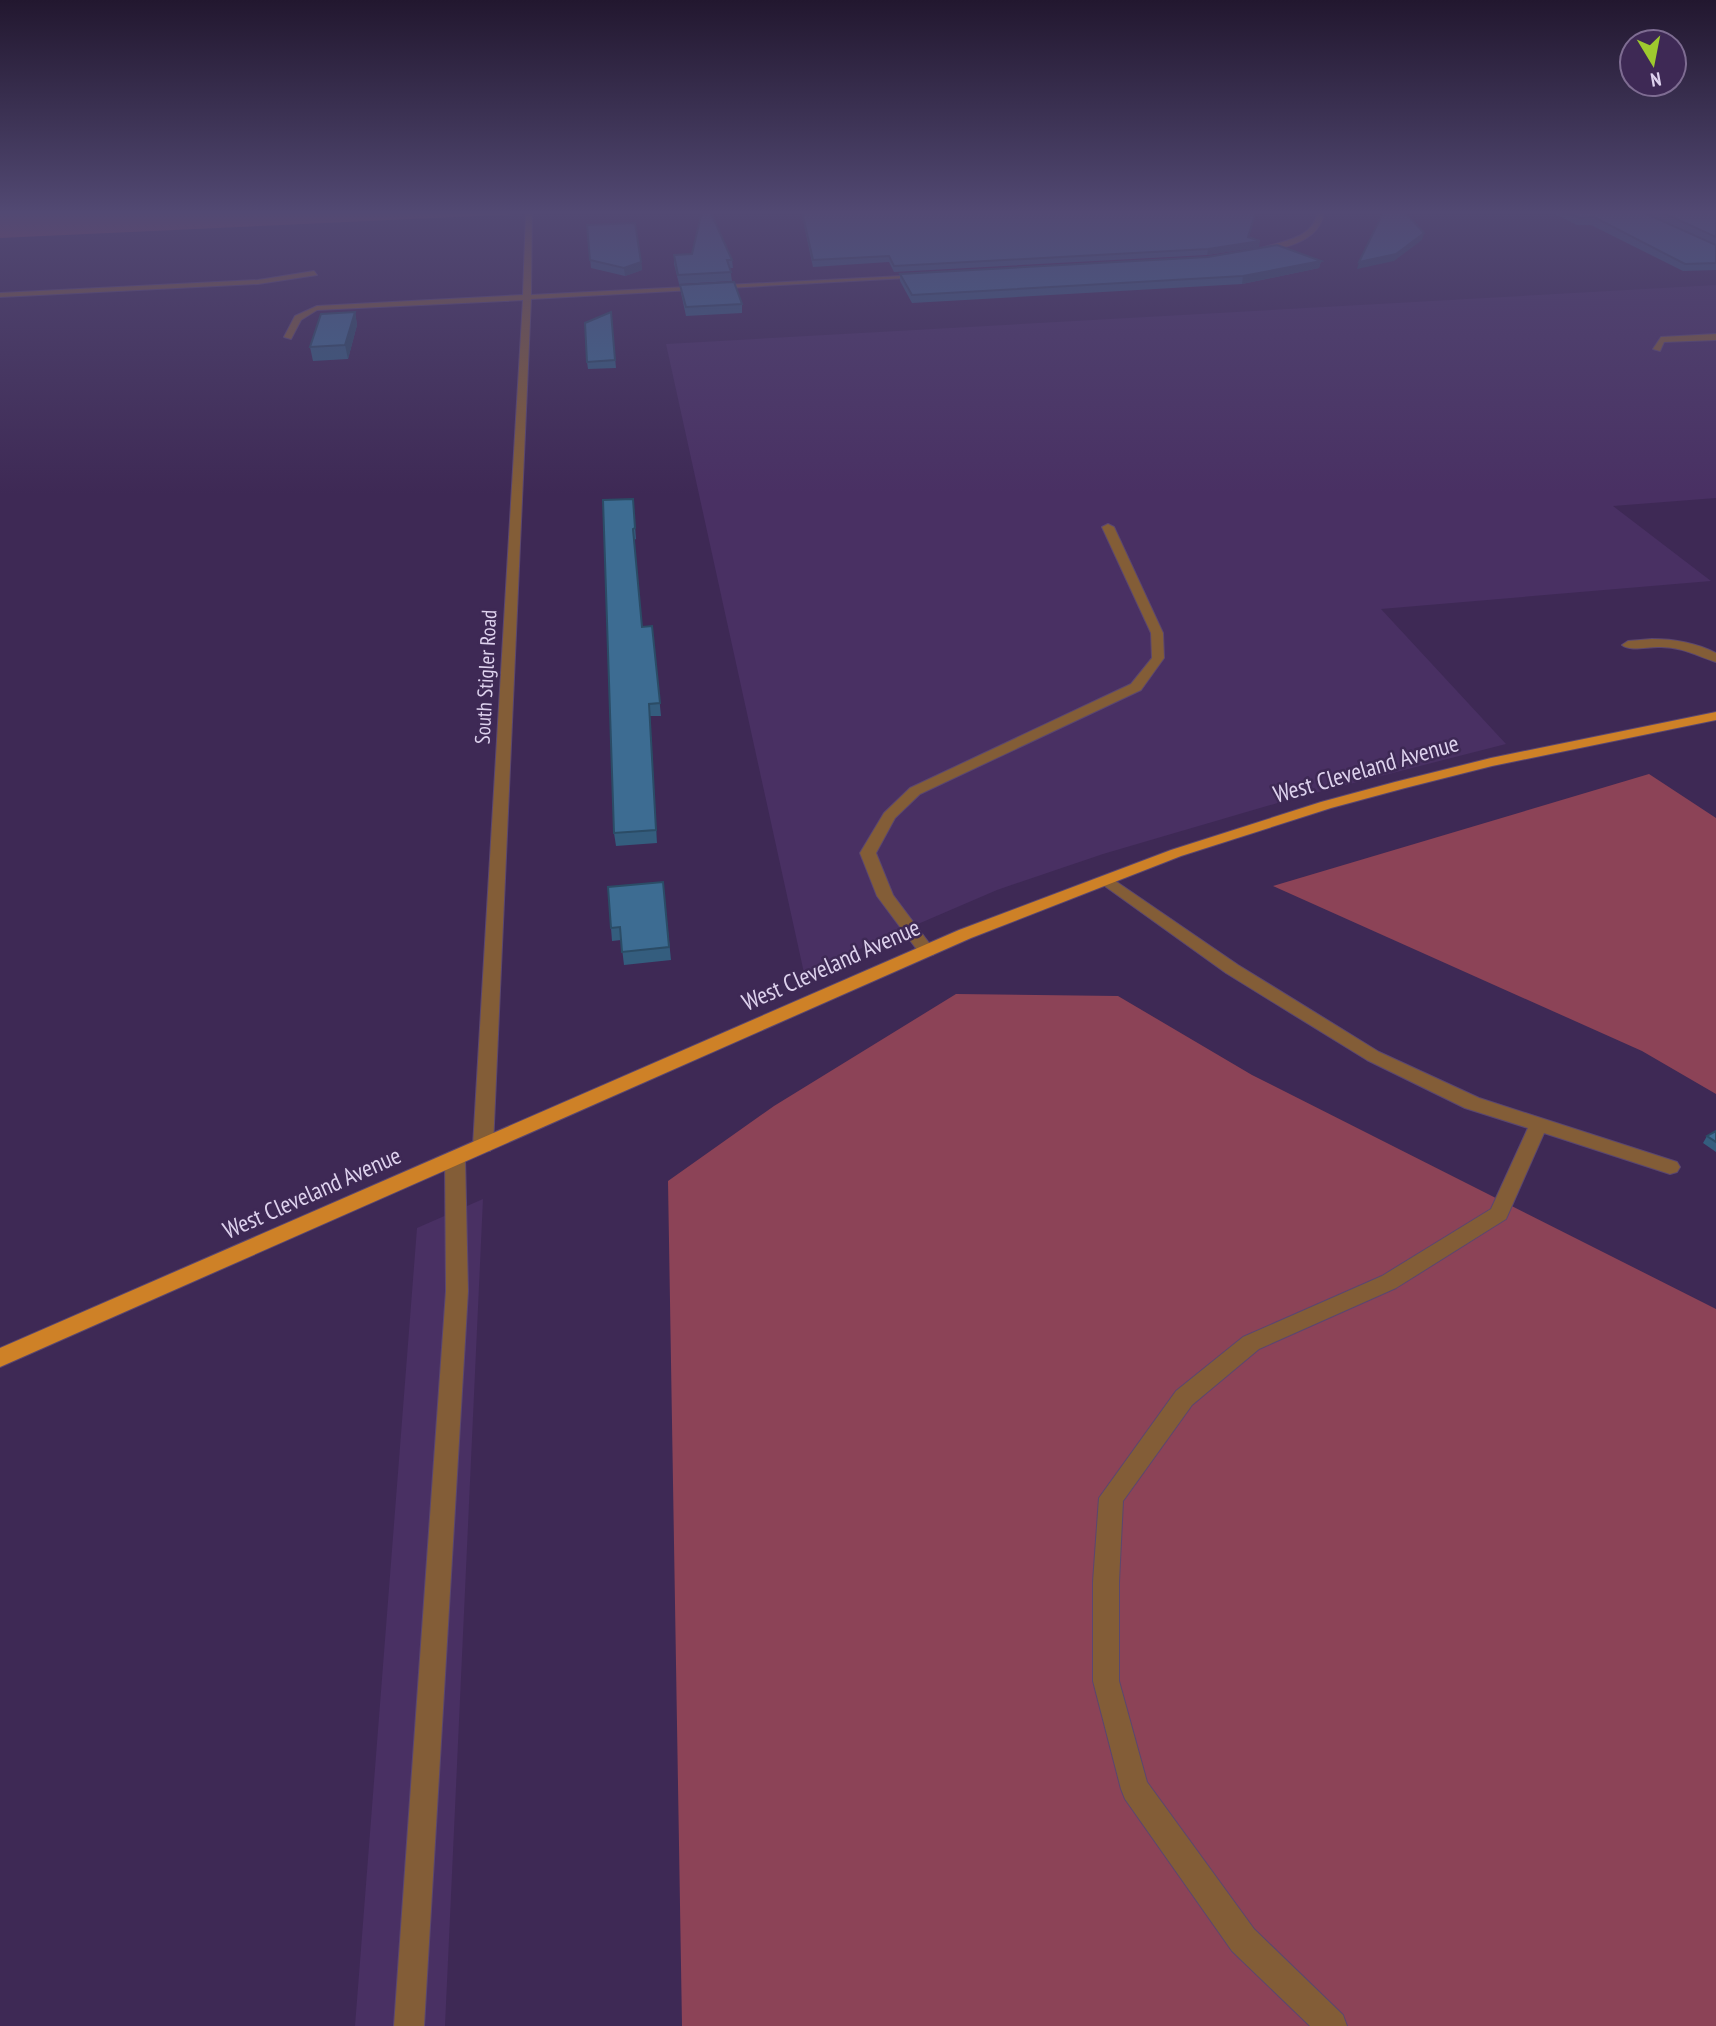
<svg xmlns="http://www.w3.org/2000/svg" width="1716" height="2026" font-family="'PT Sans Narrow',sans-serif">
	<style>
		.built { fill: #493063 }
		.forest { fill: #8c4357 }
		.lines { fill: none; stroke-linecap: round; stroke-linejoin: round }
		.minor-casing { stroke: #5b4770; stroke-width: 2 }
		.major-casing { stroke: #5b4770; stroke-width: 2 }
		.minor { fill: #835d37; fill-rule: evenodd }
		.major { fill: #ce8127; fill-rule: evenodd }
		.wall { fill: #345d7e }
		.shaded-wall { fill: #2b4c66 }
		.building { fill: #3d6c92; stroke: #2b4c66; stroke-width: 2 }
		.labels { text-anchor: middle; stroke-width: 5; stroke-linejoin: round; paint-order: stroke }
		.far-street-label { font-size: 21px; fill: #ddd1ed; stroke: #3e2955 }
		.street-label { font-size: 24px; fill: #ddd1ed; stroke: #3e2955 }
	</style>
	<rect width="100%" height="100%" fill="#3e2955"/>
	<path class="built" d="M1716 285V498L1613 506 1711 581 1381 609 1506 744 1291 799 1103 854 997 890 804 973 666 344Z
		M483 1199 445 2026H355L417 1228Z"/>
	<path class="forest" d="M47 211H522L521 214 0 238V214Z
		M1649 774 1716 818V1094L1642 1051 1273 886Z
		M956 994 1118 996 1252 1075 1716 1309V2026H682L668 1181 774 1106Z"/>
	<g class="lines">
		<g class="minor-casing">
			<path id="minor" d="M526 211H532L531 295 921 275 925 277 531 299 493 1146 490 1151H476L473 1146 523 300 317 310 301 320 291 339 284 337 295 316 317 306 523 295Z
				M1318 211H1324C1321 243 1282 248 1256 254L1252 252C1275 240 1313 243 1318 211Z
				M314 271 317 275 258 284 0 297V293L258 280Z
				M1716 334V340L1664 342 1660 351 1653 349 1661 337Z
				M1108 524 1114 527 1163 633 1164 658 1141 690 920 794 895 818 876 853 893 895 935 951 933 955H921L877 896 860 853 884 813 910 788 1131 684 1152 658 1151 633 1102 527Z
				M1652 639C1675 639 1696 643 1716 653V662C1697 656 1682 647 1661 647 1649 646 1631 652 1622 645L1628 641Z
				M1108 876 1238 965 1379 1052 1479 1098 1677 1162 1680 1167 1677 1172 1670 1174 1544 1133 1506 1219 1396 1288 1259 1349 1192 1405 1123 1501 1119 1582V1681L1147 1782 1254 1929 1343 2015 1347 2026H1310L1232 1951 1125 1799 1121 1789 1093 1681V1582L1099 1498 1176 1391 1243 1337 1382 1276 1491 1209 1528 1128 1465 1108 1367 1060 1226 973 1102 884 1100 881 1102 878Z
				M455 1151 462 1153 465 1158 468 1291 424 2026H394L446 1291 445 1158 448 1153Z"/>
		</g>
		<g class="major-casing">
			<path id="major" d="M1716 712V720L1492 766 1405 788 1331 808 1181 856 971 938 0 1367V1348L959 930 1171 850 1321 802 1395 782 1491 758Z"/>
		</g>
		<use href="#minor" class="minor"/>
		<use href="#major" class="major"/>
	</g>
	<path class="wall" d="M801 211H1256L1249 237 1259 247 1207 255 894 272 889 262 813 267Z
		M1549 211H1716V270L1683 271 1591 225H1577Z
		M587 225 641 262 642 270 625 276 591 268Z
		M674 255 732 260 733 268H730L732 281 679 284 674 264Z
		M1321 261 1319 268 1242 284 912 303 900 281V274Z
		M680 285 742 304V313L686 316 681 293Z
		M355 312 357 325 348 359 313 361 310 347Z
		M611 312 616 368 588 369 587 362Z
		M633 499 636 539 634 540 642 627 652 626 661 716H650L657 843 616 846 614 833Z
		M663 882 671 960 624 965 621 940 612 941 611 928Z
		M1716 1131V1152L1703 1143 1707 1136Z"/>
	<path class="shaded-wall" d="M1424 233 1422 240 1394 261 1357 269 1359 262Z
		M1260 241 1259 247 1207 255 1208 249Z
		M1321 261 1319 268 1242 284 1243 276Z
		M641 262 642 270 625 276 624 268Z
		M355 312 357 325 348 359 345 345Z
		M649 704 650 716 657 843 656 830Z"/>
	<path class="building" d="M702 211H710L732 260H727L731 272 678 275 674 255 692 254Z
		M802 211H1256L1248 237 1260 241 1208 249 894 266 889 256 813 260Z
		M1384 211H1404L1424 233 1396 254 1359 262Z
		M1565 211H1640L1716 245V263L1685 264 1594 217 1579 218Z
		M1659 211H1716V237Z
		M635 223 641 262 624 268 590 260 587 225Z
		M1277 245 1321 261 1243 276 912 295 900 274 1208 257Z
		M734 282 742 304 686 307 680 285Z
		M355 312 345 345 310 347 321 314Z
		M611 312 615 360 587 362 585 323Z
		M633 499 635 528 633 529 642 627 652 626 660 703 649 704 656 830 614 833 603 500Z
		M663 882 669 947 622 952 620 927 611 928 608 887Z
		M1716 1131V1142L1707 1136Z"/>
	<linearGradient id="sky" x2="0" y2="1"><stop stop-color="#22172f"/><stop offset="0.43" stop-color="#524973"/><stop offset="1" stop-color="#524973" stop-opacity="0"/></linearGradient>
	<rect width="1716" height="494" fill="url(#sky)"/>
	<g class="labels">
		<g class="far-street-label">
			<text transform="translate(486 677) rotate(-87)" y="7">South Stigler Road</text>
		</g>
		<g class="street-label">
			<text transform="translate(1366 769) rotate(-16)" y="8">West Cleveland Avenue</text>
			<text transform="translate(831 965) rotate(-24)" y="8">West Cleveland Avenue</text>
			<text transform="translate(312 1193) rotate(-24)" y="8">West Cleveland Avenue</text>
		</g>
	</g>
	<g transform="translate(1653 63) rotate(170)"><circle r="33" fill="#3e2955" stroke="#7e6c92" stroke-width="2"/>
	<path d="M0-5L12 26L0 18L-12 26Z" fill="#9eca2e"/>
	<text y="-10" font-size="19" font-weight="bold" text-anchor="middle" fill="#ddd1ed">N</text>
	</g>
</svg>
